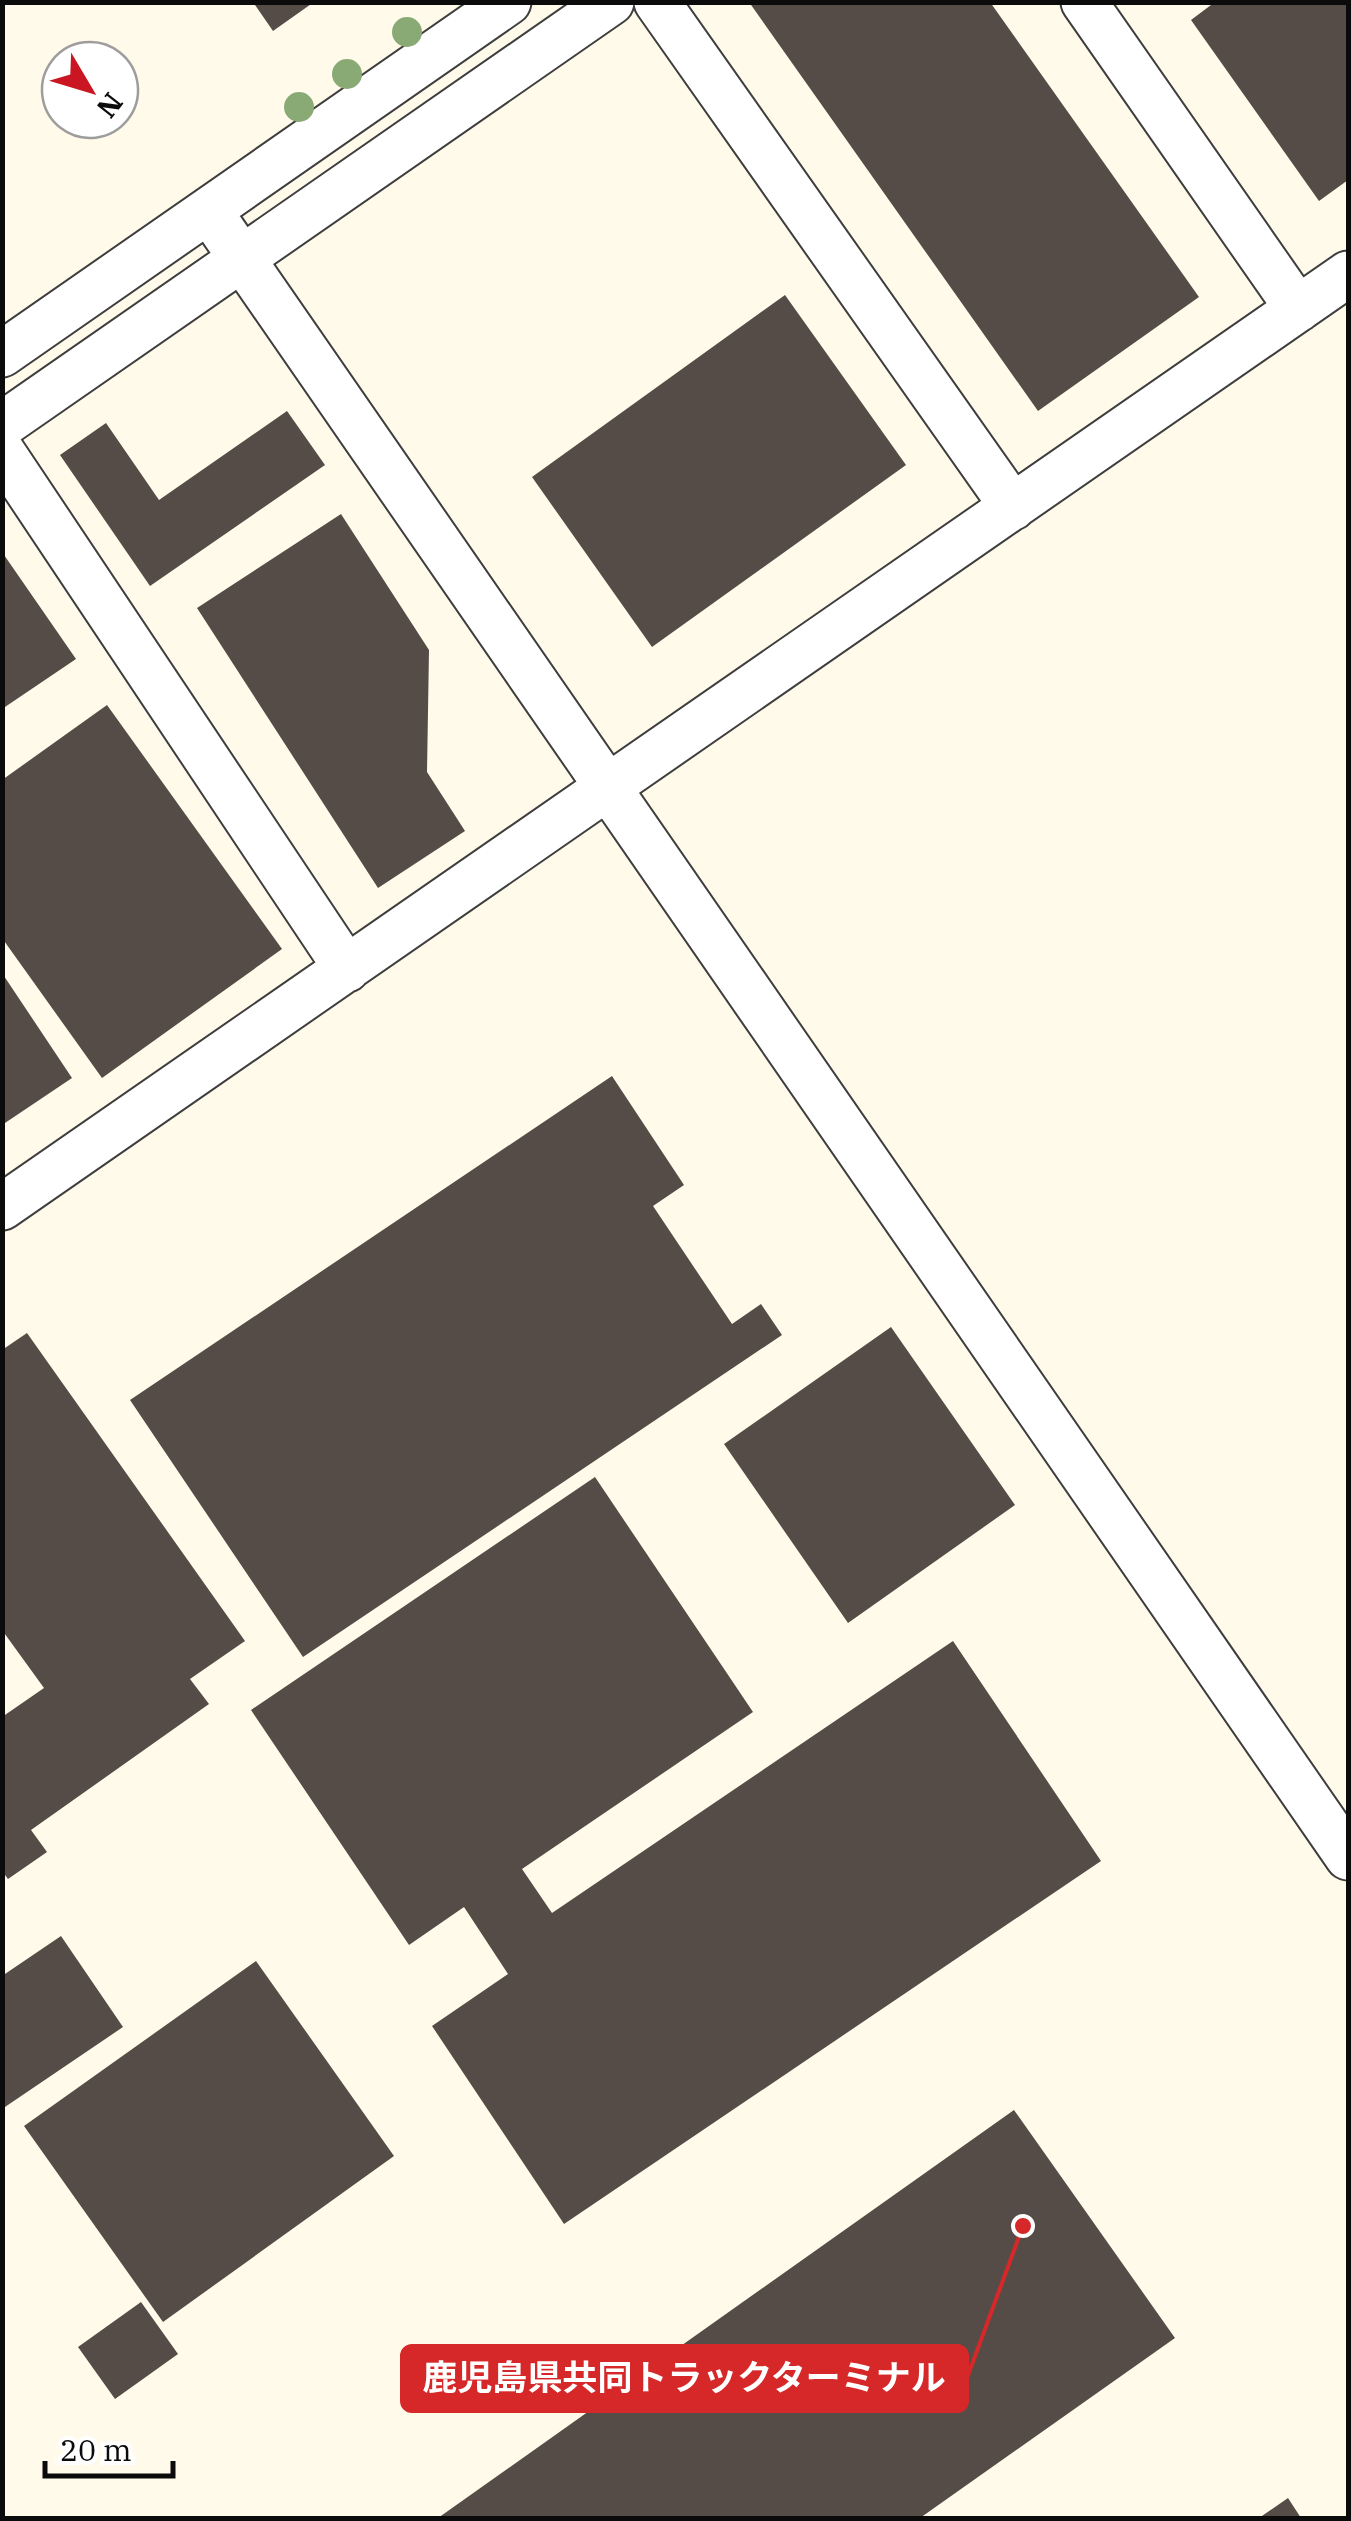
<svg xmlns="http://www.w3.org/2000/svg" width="1351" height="2521" font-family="'IBM Plex Serif','Noto Sans JP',serif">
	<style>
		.building { fill: #554c47 }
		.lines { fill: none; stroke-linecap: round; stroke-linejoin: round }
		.tertiary-casing { stroke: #3e3e3e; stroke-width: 49 }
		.tertiary { stroke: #fff; stroke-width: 45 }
		.tree { fill: #89aa75 }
		.leader { fill: none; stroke: #d62828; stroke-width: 4 }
		.callout-dot { fill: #d62828; stroke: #fff; stroke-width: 4 }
		.callout { fill: #d62828; stroke: #d62828; stroke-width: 4 }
		.callout-label { font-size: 35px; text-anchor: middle; font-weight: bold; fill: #fff }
	</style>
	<rect width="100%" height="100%" fill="#fffaea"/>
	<path class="building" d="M253 2H314L273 31Z
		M749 2H990L1199 297 1038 411Z
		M1215 2H1348V180L1319 201 1191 20Z
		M785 295 906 465 652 647 532 477Z
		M287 411 325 465 150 586 60 455 106 423 159 500Z
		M341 514 429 650 427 772 465 831 378 888 197 608Z
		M2 552 76 659 2 709Z
		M107 705 282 949 102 1078 2 938V780Z
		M2 973 72 1078 2 1125Z
		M612 1076 684 1185 653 1206 732 1324 761 1304 782 1335 303 1657 130 1400Z
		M891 1327 1015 1505 848 1623 724 1444Z
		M27 1333 245 1641 190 1679 209 1704 31 1830 47 1852 8 1879 2 1871V1717L44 1688 2 1630V1350Z
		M595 1477 753 1712 522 1869 552 1913 953 1641 1101 1861 564 2224 432 2026 508 1974 464 1907 409 1945 251 1710Z
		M61 1936 123 2027 2 2109V1976Z
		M256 1961 394 2156 163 2322 24 2126Z
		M1014 2110 1175 2338 920 2518H438Z
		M141 2302 178 2354 115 2399 78 2347Z
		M1288 2498 1301 2518H1259Z"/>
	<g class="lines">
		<g class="tertiary-casing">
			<path id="tertiary" d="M657 2 1013 507
				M1084 2 1298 309
				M209 211 1348 1857
				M2 354 508 2
				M2 425 611 2
				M2 452 347 969
				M2 1207 1348 274"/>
		</g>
		<use href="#tertiary" class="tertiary"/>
	</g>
	<g class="tree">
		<circle cx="407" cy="32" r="15"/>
		<circle cx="347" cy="74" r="15"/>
		<circle cx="299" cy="107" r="15"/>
	</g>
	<path class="leader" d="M1023 2226L967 2378"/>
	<circle class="callout-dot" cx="1023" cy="2226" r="10"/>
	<rect class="callout" x="402" y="2346" width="565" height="65" rx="10"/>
	<g class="callout-label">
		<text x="684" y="2390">鹿児島県共同トラックターミナル</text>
	</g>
	<rect width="1351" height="2521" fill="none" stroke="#0b0b0b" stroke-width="10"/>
	<g transform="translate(90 90) rotate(128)"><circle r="48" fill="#ffffff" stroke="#9d9d9d" stroke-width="2.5"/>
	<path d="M0-8L18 38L0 25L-18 38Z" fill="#c91622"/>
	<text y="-15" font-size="28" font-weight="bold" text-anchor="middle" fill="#0b0b0b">N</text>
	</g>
	<path d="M45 2461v15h128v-15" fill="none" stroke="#0b0b0b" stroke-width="5"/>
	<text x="60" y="2461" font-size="30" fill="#0b0b0b" stroke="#ffffff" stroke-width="8" paint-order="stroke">20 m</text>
</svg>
